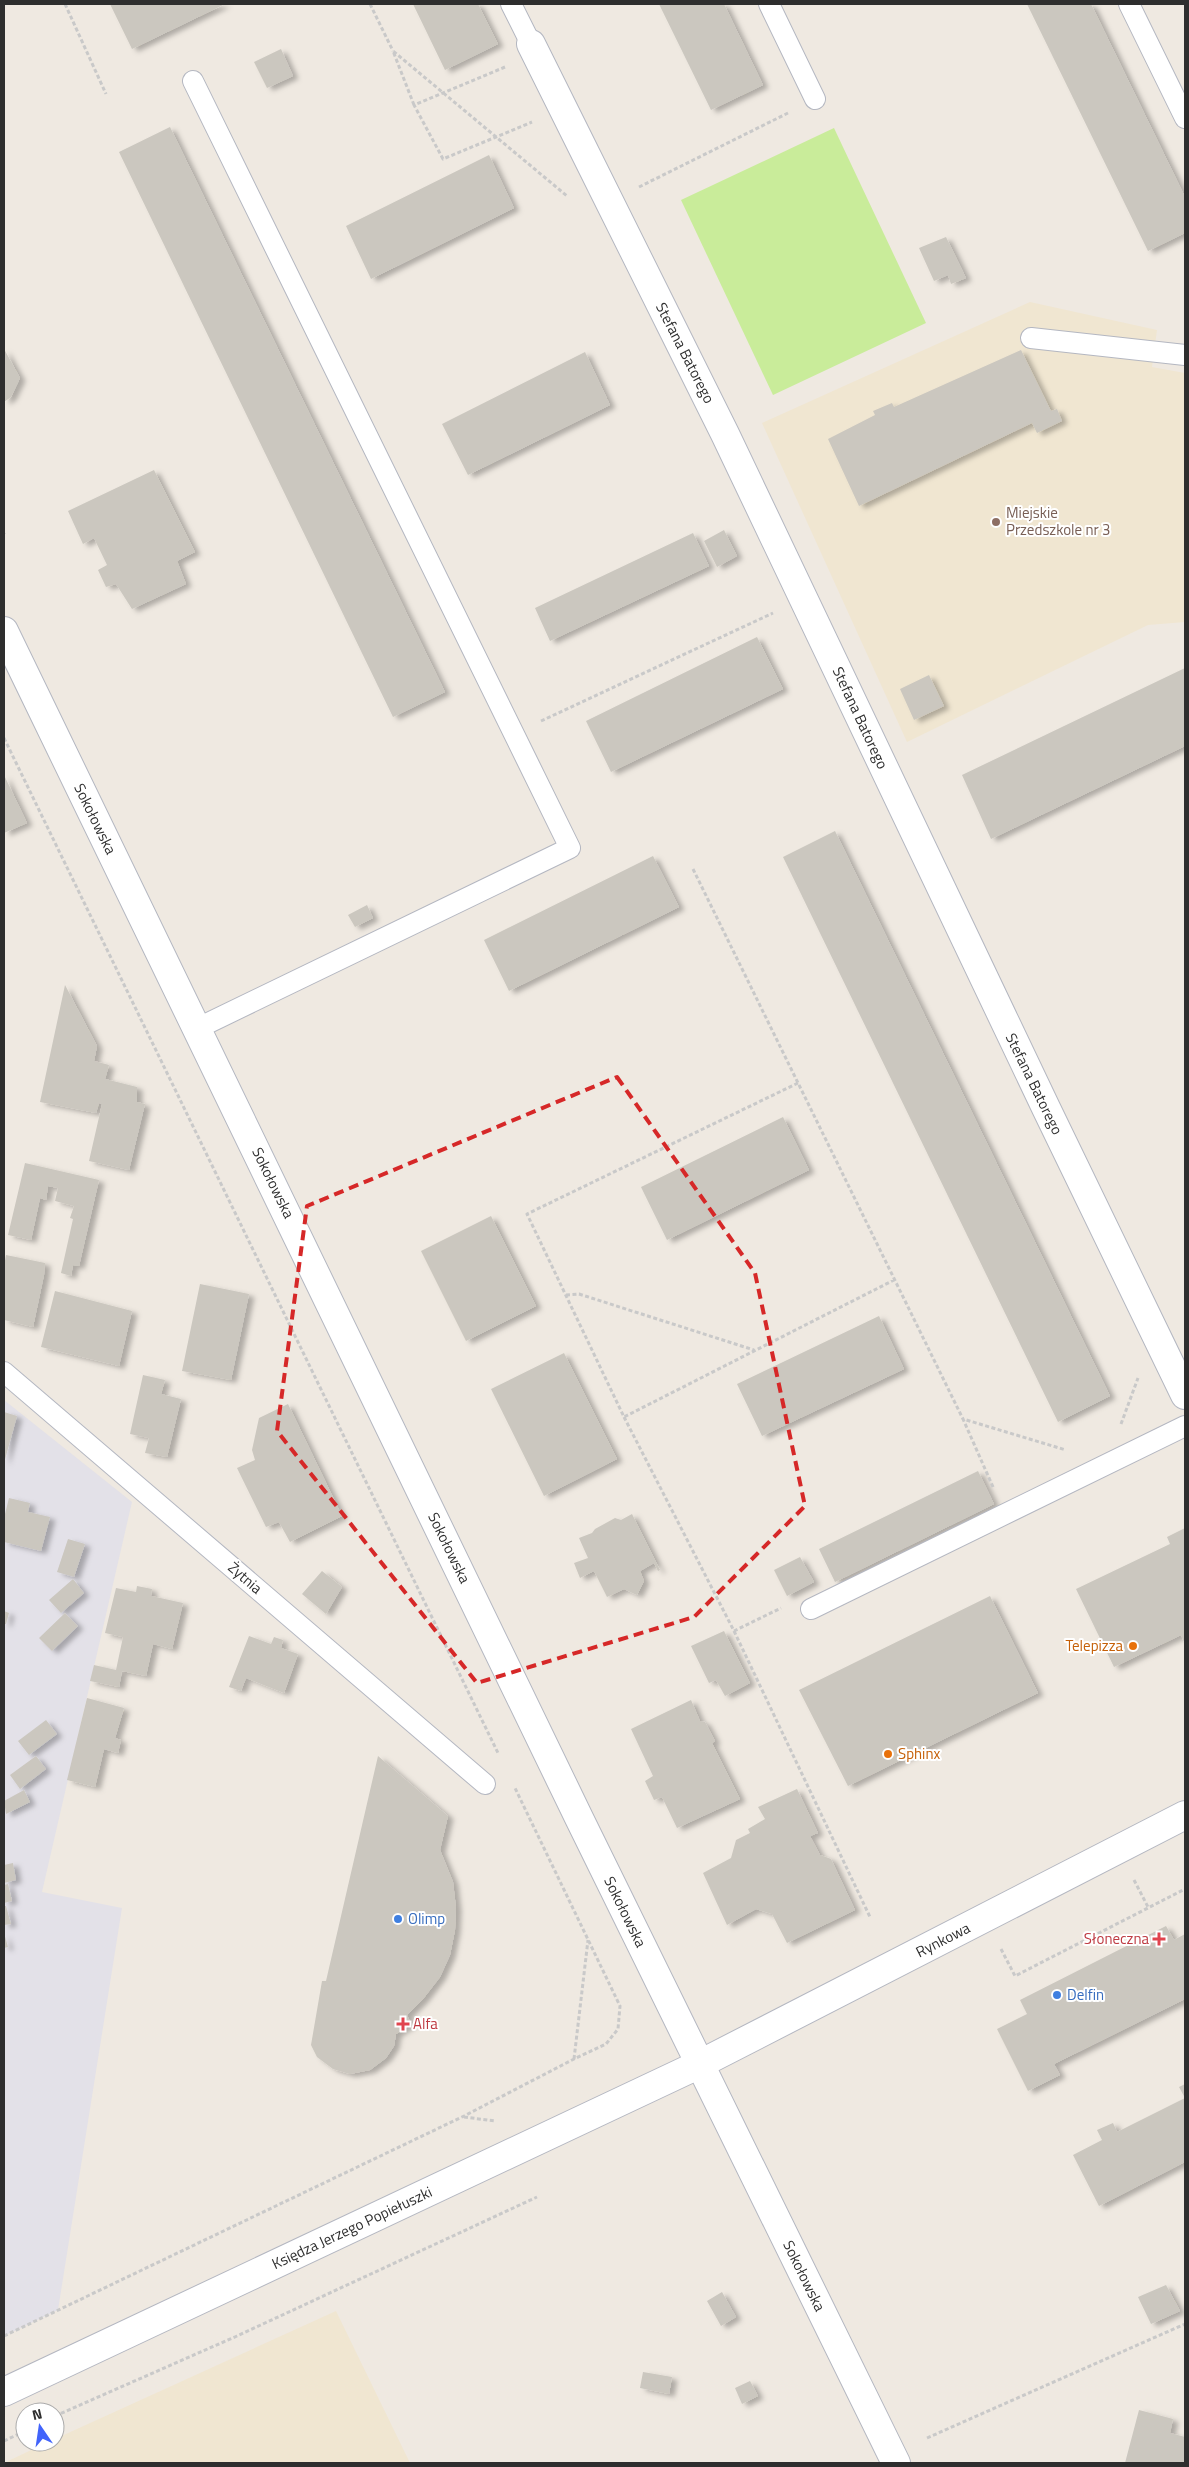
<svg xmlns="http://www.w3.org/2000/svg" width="1189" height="2467" font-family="'Titillium Web',sans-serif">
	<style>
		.industrial { fill: #e3e1e8 }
		.education { fill: #f0e6d1 }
		.pitch { fill: #c9ec9a }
		.building { fill: #cbc7bf; filter: url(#shadow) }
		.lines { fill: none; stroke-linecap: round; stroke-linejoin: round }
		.service-casing { stroke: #b4b7c1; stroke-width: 22 }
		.minor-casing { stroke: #b4b7c1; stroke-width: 30 }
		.tertiary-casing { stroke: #b4b7c1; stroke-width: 30 }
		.path { stroke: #c9c9c9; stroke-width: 3; stroke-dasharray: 4 2.5; stroke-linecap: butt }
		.service { stroke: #fff; stroke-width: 20 }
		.minor { stroke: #fff; stroke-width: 28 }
		.tertiary { stroke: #fff; stroke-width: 28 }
		.marked { fill: none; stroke: #d62828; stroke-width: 4; stroke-dasharray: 10 6; stroke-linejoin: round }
		.education-dot { fill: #8d6e63; stroke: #fff; stroke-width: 2 }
		.food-dot { fill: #e8710a; stroke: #fff; stroke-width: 2 }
		.shop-dot { fill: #3f7fe0; stroke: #fff; stroke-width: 2 }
		.health-dot { fill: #e0444e; stroke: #fff; stroke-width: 2 }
		.labels { text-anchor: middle; stroke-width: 4; stroke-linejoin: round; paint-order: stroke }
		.street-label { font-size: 15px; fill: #2e2e2e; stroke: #fff }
		.education-label { font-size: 15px; fill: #785e54; stroke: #fff; text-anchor: start }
		.food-label { font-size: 15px; fill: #c56008; stroke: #fff; text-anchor: end }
		.shop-label { font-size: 15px; fill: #366cbe; stroke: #fff; text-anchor: start }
		.health-label { font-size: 15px; fill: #be3a42; stroke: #fff; text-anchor: end }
	</style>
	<defs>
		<filter id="shadow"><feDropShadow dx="5.5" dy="3" stdDeviation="2.5" flood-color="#0004"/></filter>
	</defs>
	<rect width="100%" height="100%" fill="#efe9e1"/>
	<path class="industrial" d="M4 1400 132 1502 42 1892 122 1908 58 2310 4 2336Z"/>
	<path class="education" d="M1030 302 1157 330 1152 367 1185 373V622L1148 625 907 742 762 423Z
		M336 2311 410 2463H4L48 2442H55V2439Z"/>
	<path class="pitch" d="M834 128 926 323 773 395 681 200Z"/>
	<path class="building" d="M110 4H225L132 49Z
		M413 4H478L498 44 445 70Z
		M659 4H724L763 85 711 110Z
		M1027 4H1091L1185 197V233L1148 251Z
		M281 49 293 76 267 88 254 62Z
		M170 127 445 692 393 717 119 152Z
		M489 155 514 208 371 279 346 226Z
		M946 237 966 278 951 284 948 275 934 281 919 248Z
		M4 349 20 378 11 397 4 402Z
		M1021 350 1051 411 1057 409 1062 421 1037 433 1032 423 859 506 828 439 875 415 873 411 892 403 894 407Z
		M585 352 610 405 468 475 442 424Z
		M154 470 195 552 177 561 186 584 132 609 116 584 106 587 98 570 107 565 94 538 83 544 68 511Z
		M724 530 737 556 717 567 704 541Z
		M693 533 709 566 550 641 535 608Z
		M757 637 783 689 611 772 586 721Z
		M1185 668V746L991 839 962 775Z
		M929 675 944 706 914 720 900 689Z
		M4 775 27 823 4 833Z
		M835 831 1110 1396 1058 1422 783 857Z
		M653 856 679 907 509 991 484 940Z
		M367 905 373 918 355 927 348 915Z
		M65 985 97 1046 94 1061 109 1065 105 1079 137 1087V1102L145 1104 129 1170 89 1161 102 1104 99 1103 96 1113 40 1102Z
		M783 1117 809 1170 667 1240 641 1187Z
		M25 1163 99 1180 79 1266 73 1265 71 1276 61 1273 73 1219 70 1218 74 1206 55 1201 58 1188 48 1186 46 1200 40 1198 31 1240 8 1235Z
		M491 1216 536 1306 466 1341 421 1251Z
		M6 1255 45 1263 44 1275 33 1327 4 1320V1266Z
		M200 1284 249 1294 231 1380 182 1371Z
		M55 1291 132 1311 119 1366 41 1347Z
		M879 1316 904 1369 762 1436 737 1384Z
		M564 1353 617 1459 544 1496 491 1389Z
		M143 1375 165 1380 161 1394 181 1399 167 1457 145 1453 149 1438 130 1434Z
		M288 1404 342 1516 290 1542 279 1522 266 1527 237 1468 255 1460 252 1450 259 1418Z
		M4 1412 17 1416 4 1463Z
		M978 1471 994 1504 835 1582 819 1549Z
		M9 1498 30 1503 28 1512 50 1517 41 1551 4 1542V1518Z
		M632 1514 660 1570 658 1571 654 1563 640 1571 644 1581 637 1595 624 1589 607 1597 594 1571 580 1578 574 1563 588 1558 579 1538 592 1533 595 1529 615 1518 621 1520Z
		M1185 1528V1644L1181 1635 1114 1667 1076 1589 1170 1544 1167 1537Z
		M68 1539 85 1544 74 1577 57 1572Z
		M800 1557 814 1582 787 1596 774 1570Z
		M322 1571 342 1587 326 1614 302 1594Z
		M73 1579 84 1593 61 1613 49 1600Z
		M137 1586 152 1589 151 1596 183 1603 172 1649 153 1644 146 1676 122 1671 119 1687 90 1681 94 1665 116 1670 123 1637 105 1633 116 1588 136 1592Z
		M990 1596 1038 1693 848 1786 799 1690Z
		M4 1611 9 1613 6 1624H4Z
		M65 1613 78 1626 52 1651 39 1638Z
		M724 1631 750 1683 725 1696 716 1680 709 1683 691 1646Z
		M249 1636 271 1644 274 1637 283 1640 281 1648 298 1654 284 1693 246 1678 241 1691 229 1687Z
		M87 1698 124 1708 115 1738 121 1740 118 1753 104 1749 95 1787 67 1780Z
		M691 1700 700 1721 705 1722 715 1741 712 1743 740 1799 677 1828 662 1797 654 1800 645 1781 653 1776 631 1729Z
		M46 1720 57 1734 29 1755 18 1741Z
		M36 1756 46 1769 20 1789 10 1775Z
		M378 1756 448 1816 440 1850 453 1882 456 1908 455 1930 450 1955 440 1977 423 1999 407 2015 411 2024 396 2034 394 2046 386 2058 370 2070 350 2074 333 2069 317 2057 311 2045 322 1981H326Z
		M797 1789 818 1833 810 1836 820 1855 831 1859 855 1910 787 1943 772 1914 756 1909 727 1925 703 1873 731 1858 736 1840 750 1833 748 1829 765 1819 758 1807Z
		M24 1790 30 1802 6 1814 4 1801Z
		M13 1863 16 1880 4 1883V1865Z
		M8 1884 12 1901 4 1903V1885Z
		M4 1906H6L11 1924 4 1925Z
		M1166 1926 1174 1940 1185 1934V1999L1054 2064 1060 2075 1028 2091 997 2029 1027 2014 1020 2000Z
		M4 1933 8 1947 4 1948Z
		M1185 2084V2162L1099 2206 1073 2155 1102 2140 1097 2130 1113 2123 1117 2132 1185 2098 1179 2087Z
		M1166 2285 1180 2311 1151 2324 1138 2297Z
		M722 2292 736 2317 721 2326 707 2301Z
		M643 2372 672 2377 669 2394 640 2388Z
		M750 2381 758 2396 742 2404 735 2388Z
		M1139 2410 1173 2419 1170 2433 1185 2437V2463H1125Z"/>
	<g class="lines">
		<g class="service-casing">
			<path id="service" d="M511 4 531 44
				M769 4 815 99
				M1129 4 1185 118
				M193 81 570 848 198 1028
				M1031 338 1185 355
				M4 1372 485 1784
				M811 1609 1185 1426"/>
		</g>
		<g class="minor-casing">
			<path id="minor" d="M531 44 725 434 1046 1108 1185 1395
				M700 2064 1185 1815"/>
		</g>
		<g class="tertiary-casing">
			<path id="tertiary" d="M4 631 579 1818 896 2463
				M4 2392 700 2064"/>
		</g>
		<path class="path" d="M65 4 106 94
			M370 4 393 51
			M505 67 414 105 443 159 532 122
			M414 105 393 51 567 196
			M639 187 788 113
			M4 533V534
			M541 721 773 613
			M4 738 498 1753
			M693 869 963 1419
			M798 1083 527 1214 624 1417 894 1280
			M566 1295 579 1294 754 1350
			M624 1417 734 1631 781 1608
			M1121 1424 1138 1378
			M993 1487 963 1419 1066 1450
			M734 1631 870 1917
			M1134 1880 1148 1907
			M1001 1949 1015 1976 1185 1889
			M574 2059 588 1940
			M464 2117 495 2121
			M4 2336 464 2116 574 2059 606 2044 618 2029 620 2006 515 1788
			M55 2416 237 2336 537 2197
			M927 2438 1185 2324
			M4 2441 25 2431"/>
		<use href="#service" class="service"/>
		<use href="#minor" class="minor"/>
		<use href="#tertiary" class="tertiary"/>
	</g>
	<path class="marked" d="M617 1077 755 1273 805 1506 694 1617 477 1683 277 1431 307 1206Z"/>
	<circle class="education-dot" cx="996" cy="522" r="5"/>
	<g class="food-dot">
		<circle cx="1133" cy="1646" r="5"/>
		<circle cx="888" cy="1754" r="5"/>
	</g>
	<g class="shop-dot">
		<circle cx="398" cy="1919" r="5"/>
		<circle cx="1057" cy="1995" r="5"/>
	</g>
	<g class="health-dot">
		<path d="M1156.5 1931.5h5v5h5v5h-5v5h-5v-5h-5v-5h5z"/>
		<path d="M400.5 2016.5h5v5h5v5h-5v5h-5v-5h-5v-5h5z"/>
	</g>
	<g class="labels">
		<g class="street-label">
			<text transform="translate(685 353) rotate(63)" y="5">Stefana Batorego</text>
			<text transform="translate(860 718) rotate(65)" y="5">Stefana Batorego</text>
			<text transform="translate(95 819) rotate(64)" y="5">Sokołowska</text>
			<text transform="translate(1034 1084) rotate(64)" y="5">Stefana Batorego</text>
			<text transform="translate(273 1183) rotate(64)" y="5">Sokołowska</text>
			<text transform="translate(449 1548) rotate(64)" y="5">Sokołowska</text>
			<text transform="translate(245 1578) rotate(41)" y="5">Żytnia</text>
			<text transform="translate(625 1912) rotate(64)" y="5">Sokołowska</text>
			<text transform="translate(943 1940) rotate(-27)" y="5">Rynkowa</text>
			<text transform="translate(352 2228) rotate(-25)" y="5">Księdza Jerzego Popiełuszki</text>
			<text transform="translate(804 2276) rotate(64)" y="5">Sokołowska</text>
		</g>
		<g class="education-label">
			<text x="1006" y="518">Miejskie<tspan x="1006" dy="17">Przedszkole nr 3</tspan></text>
		</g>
		<g class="food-label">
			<text x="1123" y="1651">Telepizza</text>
			<text x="898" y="1759" text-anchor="start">Sphinx</text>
		</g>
		<g class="shop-label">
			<text x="408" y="1924">Olimp</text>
			<text x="1067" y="2000">Delfin</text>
		</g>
		<g class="health-label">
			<text x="1149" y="1944">Słoneczna</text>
			<text x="413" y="2029" text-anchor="start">Alfa</text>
		</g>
	</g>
	<rect width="1189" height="2467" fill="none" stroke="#2e2e2e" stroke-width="10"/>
	<g transform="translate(40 2427) rotate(347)"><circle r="24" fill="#ffffff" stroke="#ababab"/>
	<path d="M0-4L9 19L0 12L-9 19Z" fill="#4264fb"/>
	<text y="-8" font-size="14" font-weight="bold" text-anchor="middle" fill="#2e2e2e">N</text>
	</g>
</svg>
